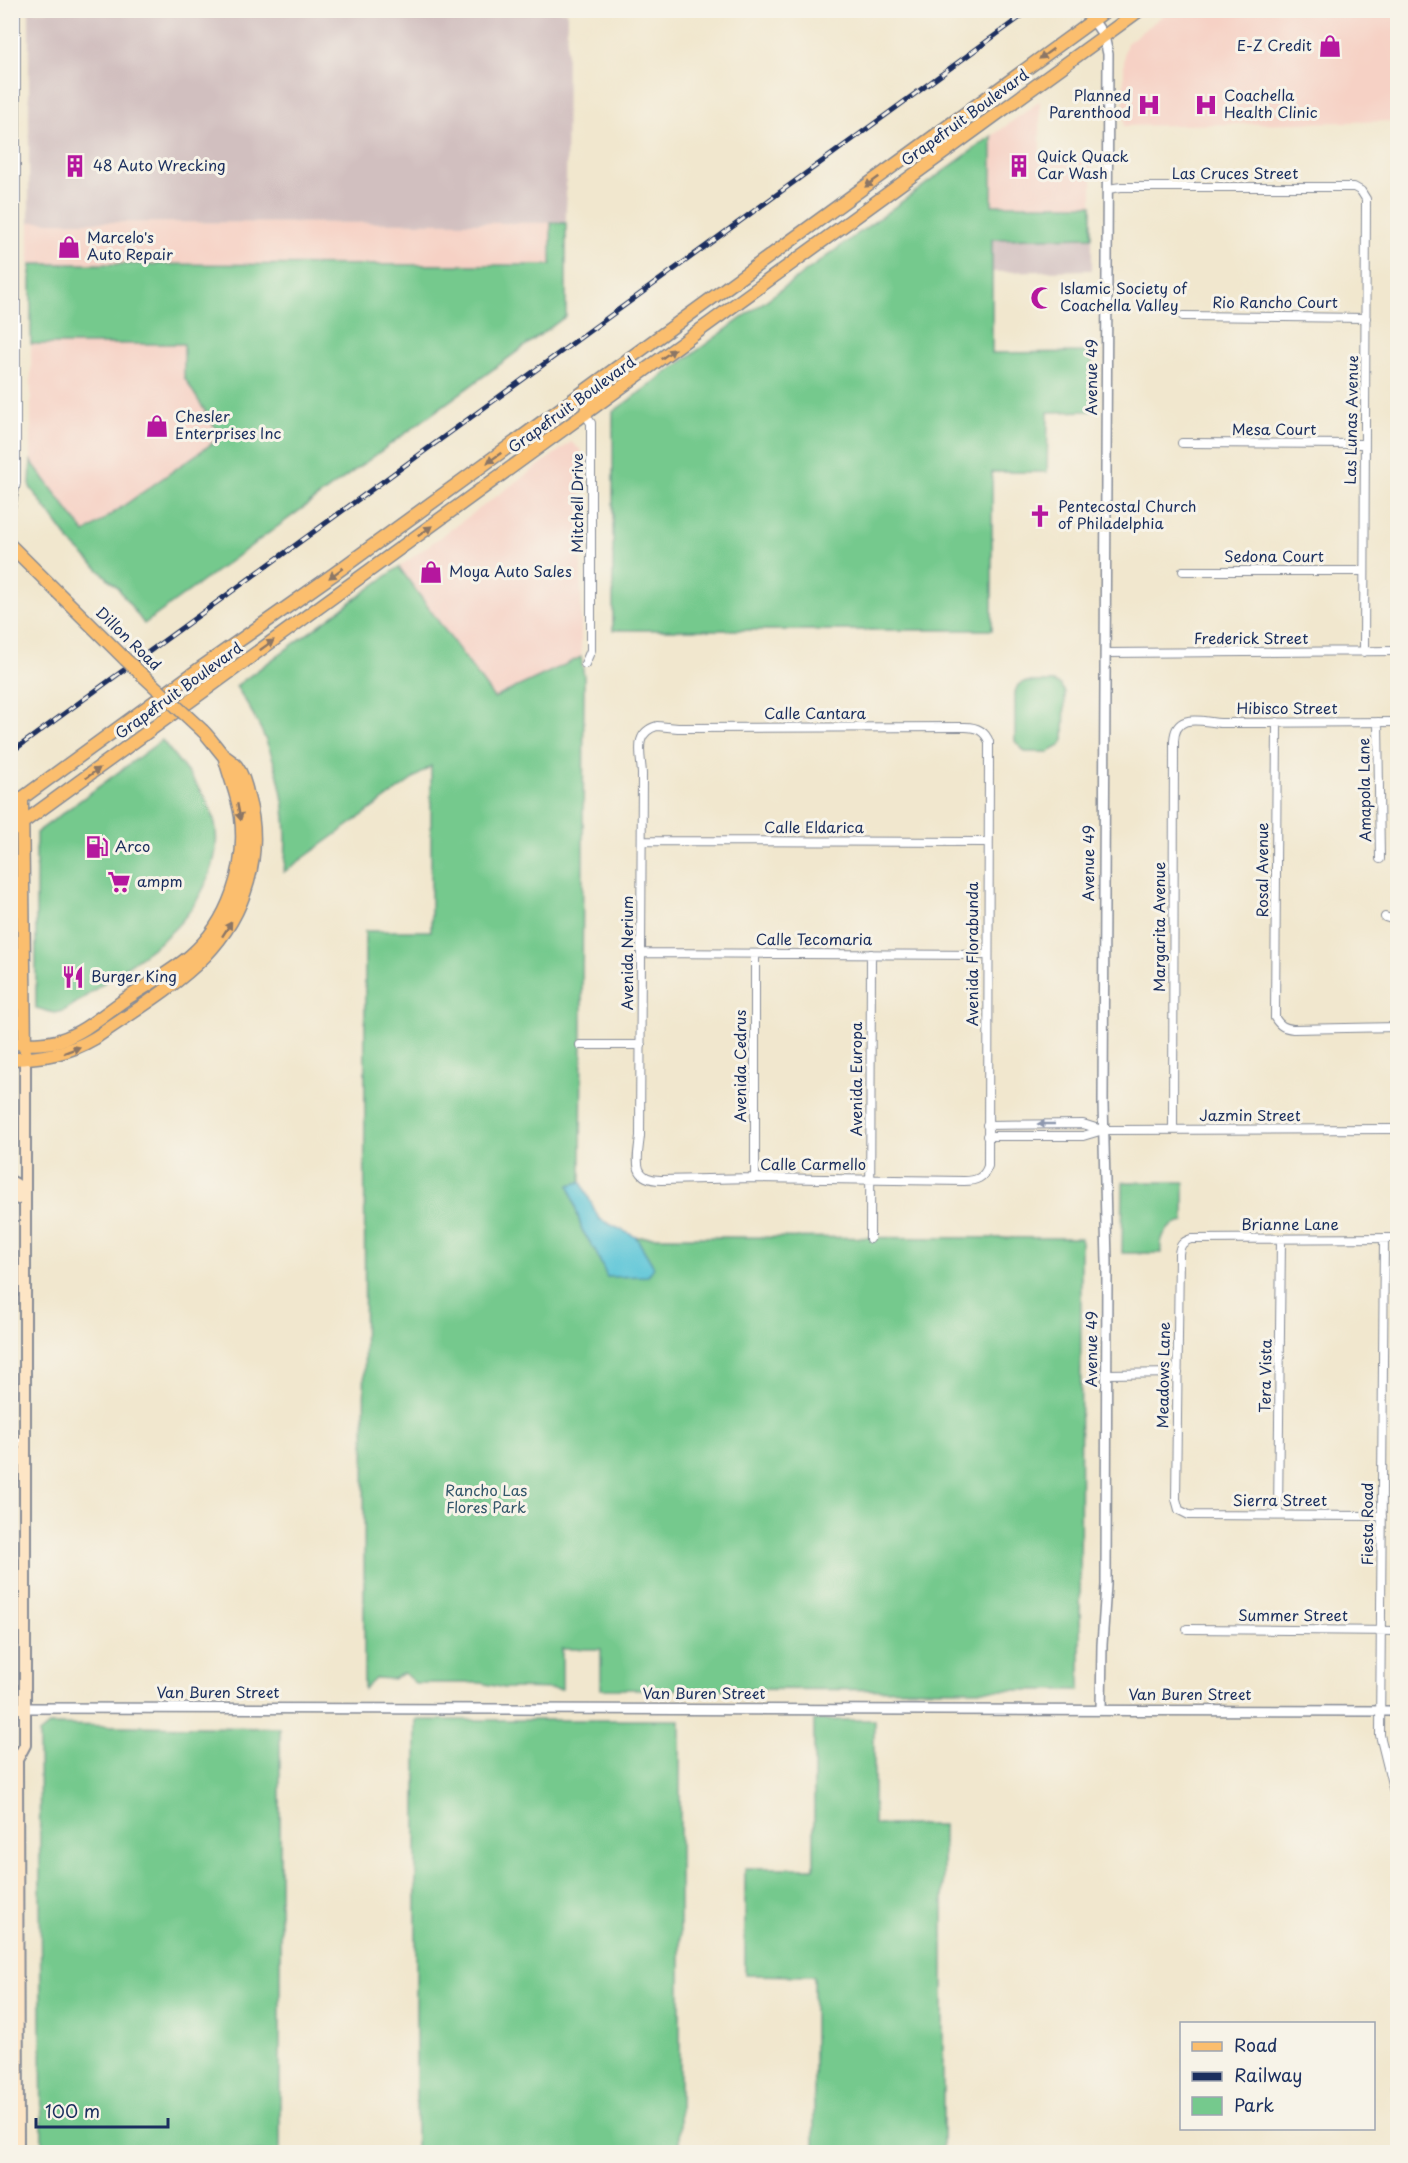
<svg xmlns="http://www.w3.org/2000/svg" width="1408" height="2163" font-family="'Playpen Sans',sans-serif">
	<style>
		.built { fill: #f6d1c5 }
		.industrial { fill: #d1bfbf }
		.green { fill: #75c98d; stroke: #487c76; stroke-width: 1.5 }
		.water { fill: #5dc6d8; stroke: #3c7a9b; stroke-width: 1.5 }
		.lines { fill: none; stroke-linecap: round; stroke-linejoin: round }
		.minor-casing { stroke: #868b96; stroke-width: 10 }
		.tertiary-casing { stroke: #868b96; stroke-width: 12 }
		.secondary-casing { stroke: #868b96; stroke-width: 14 }
		.primary-casing { stroke: #868b96; stroke-width: 15 }
		.minor { stroke: #fff; stroke-width: 8 }
		.tertiary { stroke: #fff; stroke-width: 9 }
		.secondary { stroke: #fde5c5; stroke-width: 10 }
		.primary { stroke: #fbbe6e; stroke-width: 12 }
		.rail-casing { stroke: #1b2f5e; stroke-width: 5 }
		.rail { stroke: #f7f3e8; stroke-width: 3; stroke-dasharray: 9; stroke-linecap: butt }
		.primary-bridge-casing { stroke: #868b96; stroke-width: 15; stroke-linecap: butt }
		.primary-bridge { stroke: #fbbe6e; stroke-width: 12 }
		.oneway { fill: #8b7666 }
		.oneway2 { fill: #8d97ae }
		.labels { text-anchor: middle; stroke-width: 6; stroke-linejoin: round; paint-order: stroke }
		.poi-label { font-size: 15px; fill: #1b2f5e; stroke: #f7f3e8; text-anchor: start }
		.street-label { font-size: 15px; fill: #1b2f5e; stroke: #f7f3e8 }
		.park-label { font-size: 15px; fill: #32566a; stroke: #f7f3e8 }
	</style>
	<rect width="100%" height="100%" fill="#f7f3e8"/>
	<filter id="ink" filterUnits="userSpaceOnUse"><feTurbulence type="fractalNoise" baseFrequency=".0167" numOctaves="2"/><feDisplacementMap in="SourceGraphic" scale="12" xChannelSelector="R" yChannelSelector="G"/><feConvolveMatrix kernelMatrix="1 2 1 2 8 2 1 2 1" color-interpolation-filters="sRGB"/></filter>
	<filter id="wash" filterUnits="userSpaceOnUse"><feTurbulence type="fractalNoise" baseFrequency=".008" numOctaves="4" result="noise"/><feDisplacementMap in="SourceGraphic" scale="24" xChannelSelector="R" yChannelSelector="G"/><feGaussianBlur stdDeviation="1.35" result="paint"/><feColorMatrix in="noise" values="0 0 0 0 0 0 0 0 0 0 0 0 0 0 0 0 0 1.4 0 .05"/><feComposite in="paint" operator="in"/></filter>
	<g filter="url(#wash)">
		<rect width="100%" height="100%" fill="#f1e7ce"/>
		<path class="built" d="M1170 10 1397 11V121L1124 126V53L1127 43Z
			M1040 101V161H1092V205H992V136Z
			M29 222 551 223V265L29 264Z
			M31 344H184V377L221 438 84 533 31 461Z
			M571 442 581 450V657L494 699 399 567Z"/>
		<path class="industrial" d="M29 11H567L566 223 29 222Z
			M1092 237V270L992 272V239Z"/>
		<path class="green" d="M992 136V205H1092V237L992 239V353L1092 352V411L1048 412 1047 472H992V630H613V412Z
			M551 223H566V316L144 624 118 588 72 544 30 487 31 461 85 533 221 437 184 377V344H31V264L551 265Z
			M399 567 494 698 581 657 584 677 581 1182 569 1185 582 1230 595 1250 607 1276 636 1237 1081 1238 1080 1690 601 1689V1649H562V1689L504 1688 481 1683H415L404 1673 393 1679 376 1678 364 1689 365 931H431V766L284 872C292 802 275 744 236 686Z
			M1024 682H1053L1060 685 1065 692 1064 740 1060 746 1049 752H1025L1015 741V692L1018 685Z
			M162 740C178 762 205 790 213 816 227 862 195 913 161 941 147 953 131 963 116 974 99 986 82 1000 63 1011L54 1013 36 1008V833Z
			M1123 1182H1184V1222C1168 1224 1159 1236 1161 1253H1122Z
			M416 1720H680V2152H416Z
			M814 1720H874V1825H943V2152H814V1976L745 1975V1868H814Z
			M50 1725 280 1728V2152H42L39 1734Z"/>
		<path class="water" d="M581 1182 599 1219 636 1237 654 1267 648 1276 607 1277 595 1250 582 1230 569 1185Z"/>
	</g>
	<g filter="url(#ink)">
		<g class="lines">
			<g class="minor-casing">
				<path id="minor" d="M1108 189 1121 187H1354L1361 191 1366 199 1364 652
					M1183 316 1366 318
					M585 414 591 423V650L585 664
					M1182 443 1365 444
					M10 513 16 483V10
					M1183 571H1364
					M1105 653 1398 651
					M1277 722 1275 1018C1280 1026 1284 1028 1293 1029L1398 1027
					M1378 722 1380 859
					M657 726 678 728 965 727C977 727 985 731 989 742L988 1166C984 1178 976 1181 964 1181L755 1178 661 1180C630 1180 638 1157 640 1136L642 774C641 754 633 733 657 726Z
					M642 841 987 842
					M1385 917 1398 921
					M641 953 987 955
					M755 954V1178
					M580 1045H641
					M987 1125 1083 1124 1102 1130
					M1173 1130 1174 741C1175 713 1199 721 1220 723L1398 722
					M987 1136H1083L1103 1130 1398 1129
					M1384 1238 1380 1735 1398 1808
					M870 1239 871 954
					M1107 1374 1178 1373
					M10 1442 24 1443
					M1278 1514 1281 1239
					M1382 1516 1189 1515 1179 1510 1176 1499 1179 1254C1180 1245 1182 1242 1191 1239L1398 1238
					M1187 1629 1398 1631
					M1398 2029 1395 2067 1398 2138"/>
			</g>
			<g class="tertiary-casing">
				<path id="tertiary" d="M1093 20 1104 36 1108 54 1103 1103 1107 1262 1106 1585 1102 1645 1101 1710
					M24 1708 1398 1711"/>
			</g>
			<g class="secondary-casing">
				<path id="secondary" d="M10 1181 16 1184 18 1199
					M10 1708H24
					M10 1748 17 1760
					M18 2152 17 1760 25 1745V1059"/>
			</g>
			<g class="primary-casing">
				<path id="primary" d="M585 414 590 400 608 384
					M10 545 125 659
					M22 799 25 1049
					M10 807 199 669 334 574 1107 10
					M10 832 1140 10
					M10 1043C27 1044 44 1045 60 1040 86 1032 107 1011 129 997 150 983 171 972 190 956 229 923 247 867 241 817 238 796 229 776 224 755
					M10 1059C42 1058 68 1054 95 1038 131 1013 175 987 205 956 246 914 264 853 248 797 246 787 243 775 237 767 234 762 227 759 223 755 216 747 210 738 203 731"/>
			</g>
			<use href="#minor" class="minor"/>
			<use href="#tertiary" class="tertiary"/>
			<use href="#secondary" class="secondary"/>
			<use href="#primary" class="primary"/>
			<g class="rail-casing">
				<path id="rail" d="M10 753 1030 10"/>
			</g>
			<use href="#rail" class="rail"/>
			<g class="primary-bridge-casing">
				<path id="primary-bridge" d="M125 659 203 731"/>
			</g>
			<use href="#primary-bridge" class="primary-bridge"/>
		</g>
		<defs><path id="oneway-solid" d="M-6-.8H1V-3.2L6.5 0L1 3.2V.8H-6Z" transform="scale(1.5)"/></defs>
		<g class="oneway">
			<use href="#oneway-solid" transform="translate(1046 54) rotate(144)"/>
			<use href="#oneway-solid" transform="translate(872 182) rotate(144)"/>
			<use href="#oneway-solid" transform="translate(668 354) rotate(-36)"/>
			<use href="#oneway-solid" transform="translate(494 458) rotate(144)"/>
			<use href="#oneway-solid" transform="translate(425 531) rotate(-36)"/>
			<use href="#oneway-solid" transform="translate(336 573) rotate(144)"/>
			<use href="#oneway-solid" transform="translate(267 645) rotate(-36)"/>
			<use href="#oneway-solid" transform="translate(93 773) rotate(-36)"/>
			<use href="#oneway-solid" transform="translate(239 812) rotate(79)"/>
			<use href="#oneway-solid" transform="translate(227 929) rotate(-57)"/>
			<use href="#oneway-solid" transform="translate(72 1050) rotate(-21)"/>
		</g>
		<use class="oneway2" href="#oneway-solid" transform="translate(1046 1124) rotate(180)"/>
	</g>
	<defs>
		<g id="shop-bare" transform="scale(1.8)"><path d="M-5-2.5h2.3a2.7 3.5 0 0 1 5.4 0H5L5.5 6h-11ZM-1.5-2.5h3a1.5 2.3 0 0 0-3 0Z" fill="#b5179e" stroke="#f7f3e8" stroke-width="2.5" paint-order="stroke"/></g>
		<g id="hospital-bare" transform="scale(1.8)"><path d="M-5-5h3v3.5h4V-5h3V5h-3V1.5h-4V5h-3Z" fill="#b5179e" stroke="#f7f3e8" stroke-width="2.5" paint-order="stroke"/></g>
		<g id="building-bare" transform="scale(1.8)"><path d="M-4-6H4V6H1V3H-1V6H-4ZM-2.5-4.3h1.7v1.8h-1.7ZM.8-4.3h1.7v1.8H.8ZM-2.5-1h1.7V.8h-1.7ZM.8-1h1.7V.8H.8Z" fill="#b5179e" stroke="#f7f3e8" stroke-width="2.5" paint-order="stroke"/></g>
		<g id="mosque-bare" transform="scale(1.8)"><path d="M3.5-4.9A6 6 0 1 0 3.5 4.9A5 5 0 1 1 3.5-4.9Z" fill="#b5179e" stroke="#f7f3e8" stroke-width="2.5" paint-order="stroke"/></g>
		<g id="church-bare" transform="scale(1.8)"><path d="M-1.2-6h2.4v3.5h3.3v2.4h-3.3V6h-2.4V-.1h-3.3v-2.4h3.3Z" fill="#b5179e" stroke="#f7f3e8" stroke-width="2.5" paint-order="stroke"/></g>
		<g id="fuel-bare" transform="scale(1.8)"><path d="M-5.5-6h7V0h2V4h1.3V-2.5L3-4.5l.8-.8L6-3V5H2.5V1h-1V6h-7ZM-4.2-4.7v3.2H.2V-4.7Z" fill="#b5179e" stroke="#f7f3e8" stroke-width="2.5" paint-order="stroke"/></g>
		<g id="supermarket-bare" transform="scale(1.8)"><path d="M-6-5.5h2.5l.6 2H6L4.5 2H-2.5L-4.4-4H-6ZM-1.5 3.2a1.3 1.3 0 1 0 .1 0ZM3 3.2a1.3 1.3 0 1 0 .1 0Z" fill="#b5179e" stroke="#f7f3e8" stroke-width="2.5" paint-order="stroke"/></g>
		<g id="restaurant-bare" transform="scale(1.8)"><path d="M-5-6h1v4h1v-4h1v4h1v-4h1v5L-1.5 .5V6h-2V.5L-5-1ZM5-6V6H3V1.5H1.5Q1.5-4 5-6Z" fill="#b5179e" stroke="#f7f3e8" stroke-width="2.5" paint-order="stroke"/></g>
	</defs>
	<g fill-rule="evenodd">
		<use href="#shop-bare" x="1330" y="46"/>
		<use href="#hospital-bare" x="1149" y="105"/>
		<use href="#hospital-bare" x="1206" y="105"/>
		<use href="#building-bare" x="75" y="166"/>
		<use href="#building-bare" x="1019" y="166"/>
		<use href="#shop-bare" x="69" y="247"/>
		<use href="#mosque-bare" x="1042" y="298"/>
		<use href="#shop-bare" x="157" y="426"/>
		<use href="#church-bare" x="1040" y="516"/>
		<use href="#shop-bare" x="431" y="572"/>
		<use href="#fuel-bare" x="97" y="847"/>
		<use href="#supermarket-bare" x="119" y="882"/>
		<use href="#restaurant-bare" x="73" y="977"/>
	</g>
	<g class="labels">
		<g class="poi-label">
			<text x="1312" y="51" text-anchor="end">E-Z Credit</text>
			<text x="1131" y="101" text-anchor="end">Planned<tspan x="1131" dy="17">Parenthood</tspan></text>
			<text x="1224" y="101">Coachella<tspan x="1224" dy="17">Health Clinic</tspan></text>
			<text x="1037" y="162">Quick Quack<tspan x="1037" dy="17">Car Wash</tspan></text>
			<text x="93" y="171">48 Auto Wrecking</text>
			<text x="87" y="243">Marcelo's<tspan x="87" dy="17">Auto Repair</tspan></text>
			<text x="1060" y="294">Islamic Society of<tspan x="1060" dy="17">Coachella Valley</tspan></text>
			<text x="175" y="422">Chesler<tspan x="175" dy="17">Enterprises Inc</tspan></text>
			<text x="1058" y="512">Pentecostal Church<tspan x="1058" dy="17">of Philadelphia</tspan></text>
			<text x="449" y="577">Moya Auto Sales</text>
			<text x="115" y="852">Arco</text>
			<text x="137" y="887">ampm</text>
			<text x="91" y="982">Burger King</text>
		</g>
		<g class="street-label">
			<text transform="translate(965 118) rotate(-36)" y="5">Grapefruit Boulevard</text>
			<text x="1235" y="179">Las Cruces Street</text>
			<text x="1275" y="308">Rio Rancho Court</text>
			<text transform="translate(1092 377) rotate(-90)" y="5">Avenue 49</text>
			<text transform="translate(572 405) rotate(-36)" y="5">Grapefruit Boulevard</text>
			<text transform="translate(1352 420) rotate(-89)" y="5">Las Lunas Avenue</text>
			<text x="1274" y="435">Mesa Court</text>
			<text transform="translate(578 503) rotate(-90)" y="5">Mitchell Drive</text>
			<text x="1274" y="562">Sedona Court</text>
			<text transform="translate(128 639) rotate(44)" y="5">Dillon Road</text>
			<text x="1251" y="644">Frederick Street</text>
			<text transform="translate(179 691) rotate(-36)" y="5">Grapefruit Boulevard</text>
			<text x="1287" y="714">Hibisco Street</text>
			<text x="815" y="719">Calle Cantara</text>
			<text transform="translate(1365 790) rotate(-91)" y="5">Amapola Lane</text>
			<text x="814" y="833">Calle Eldarica</text>
			<text transform="translate(1089 863) rotate(-90)" y="5">Avenue 49</text>
			<text transform="translate(1263 870) rotate(-90)" y="5">Rosal Avenue</text>
			<text transform="translate(1160 927) rotate(-90)" y="5">Margarita Avenue</text>
			<text x="814" y="945">Calle Tecomaria</text>
			<text transform="translate(628 953) rotate(-90)" y="5">Avenida Nerium</text>
			<text transform="translate(973 954) rotate(-90)" y="5">Avenida Florabunda</text>
			<text transform="translate(741 1066) rotate(-90)" y="5">Avenida Cedrus</text>
			<text transform="translate(857 1079) rotate(-90)" y="5">Avenida Europa</text>
			<text x="1250" y="1121">Jazmin Street</text>
			<text x="813" y="1170">Calle Carmello</text>
			<text x="1290" y="1230">Brianne Lane</text>
			<text transform="translate(1092 1349) rotate(-90)" y="5">Avenue 49</text>
			<text transform="translate(1164 1375) rotate(-89)" y="5">Meadows Lane</text>
			<text transform="translate(1266 1376) rotate(-89)" y="5">Tera Vista</text>
			<text x="1280" y="1506">Sierra Street</text>
			<text transform="translate(1368 1524) rotate(-90)" y="5">Fiesta Road</text>
			<text x="1293" y="1621">Summer Street</text>
			<text x="218" y="1698">Van Buren Street</text>
			<text x="704" y="1699">Van Buren Street</text>
			<text x="1190" y="1700">Van Buren Street</text>
		</g>
		<g class="park-label">
			<text x="486" y="1496">Rancho Las<tspan x="486" dy="17">Flores Park</tspan></text>
		</g>
	</g>
	<rect width="1408" height="2163" fill="none" stroke="#f7f3e8" stroke-width="36"/>
	<rect x="1180" y="2022" width="195" height="108" fill="#f7f3e8" stroke="#9fa5b1" stroke-width="1.5"/>
	<rect x="1192" y="2042" width="30" height="9" fill="#fbbe6e" stroke="#9fa5b1" stroke-width="1.5"/>
	<text x="1234" y="2052" font-size="18" fill="#1b2f5e">Road</text>
	<rect x="1192" y="2072" width="30" height="9" fill="#1b2f5e" stroke="#9fa5b1" stroke-width="1.5"/>
	<text x="1234" y="2082" font-size="18" fill="#1b2f5e">Railway</text>
	<rect x="1192" y="2097" width="30" height="18" fill="#75c98d" stroke="#9fa5b1" stroke-width="1.5"/>
	<text x="1234" y="2112" font-size="18" fill="#1b2f5e">Park</text>
	<path d="M36 2118v9h132v-9" fill="none" stroke="#1b2f5e" stroke-width="3"/>
	<text x="45" y="2118" font-size="18" fill="#1b2f5e" stroke="#f7f3e8" stroke-width="4.5" paint-order="stroke">100 m</text>
</svg>
